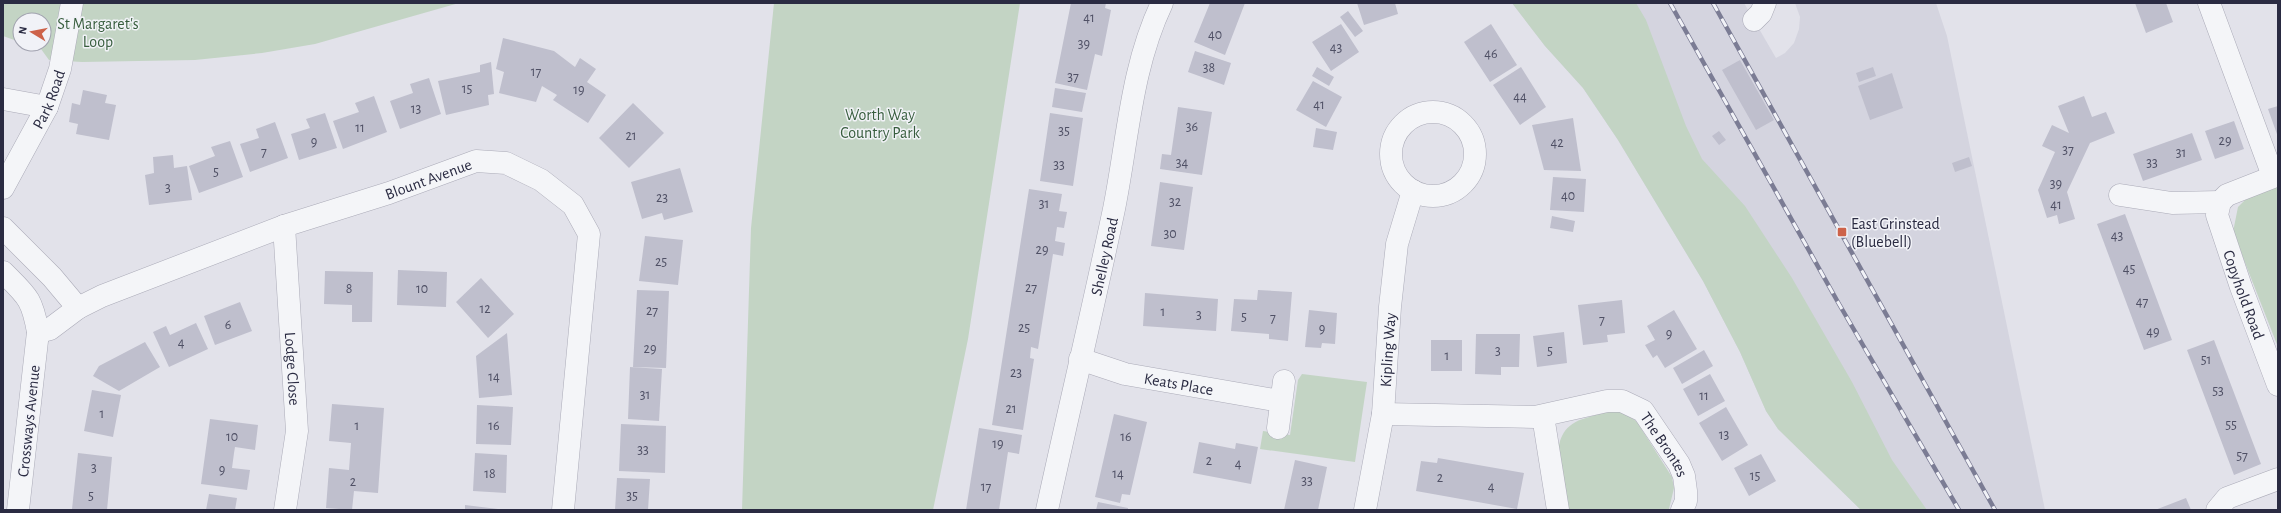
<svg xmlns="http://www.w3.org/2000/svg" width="2281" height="513" font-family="'Alegreya Sans',sans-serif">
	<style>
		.built { fill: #d4d4df }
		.green { fill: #c3d4c4 }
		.building { fill: #bfbfcd }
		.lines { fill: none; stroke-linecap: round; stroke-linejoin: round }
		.minor-casing { stroke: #ababb8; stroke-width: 23 }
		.minor { stroke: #f4f5f8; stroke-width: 22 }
		.rail-casing { stroke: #7b7c94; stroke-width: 4.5 }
		.rail { stroke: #f1f2f7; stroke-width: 3; stroke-dasharray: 9; stroke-linecap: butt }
		.poi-dot { fill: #cd6249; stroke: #f1f2f7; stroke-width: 1.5 }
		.labels { text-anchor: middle; stroke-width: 3; stroke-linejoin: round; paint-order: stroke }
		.number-label { font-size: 14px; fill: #4f5065 }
		.park-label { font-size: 16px; fill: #375d3d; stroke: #f1f2f7 }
		.street-label { font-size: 16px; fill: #2a2b42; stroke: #f1f2f7 }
		.poi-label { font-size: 16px; fill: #2a2b42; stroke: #f1f2f7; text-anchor: start }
	</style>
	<rect width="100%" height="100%" fill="#e2e2ea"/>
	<path class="built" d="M1512 3H1744L1776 58 1785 53 1794 43 1799 29 1800 17 1795 3H1936L1947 36 2045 510H1861L1778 429 1766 411 1740 352 1703 281 1618 140 1583 88 1545 46Z"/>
	<path class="green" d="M3 3H459L315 44 262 53 195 60 82 62 49 60 41 49 27 44H44V20H20V42L3 36Z
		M774 3H1020L968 339 933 510H742L751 228Z
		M1512 3H1636L1646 20 1686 126 1702 159 1745 206 1792 278 1852 382 1892 460 1927 510H1861L1778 429 1766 411 1740 352 1703 281 1618 140 1583 88 1545 46Z
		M2278 187V347L2233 232 2238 207 2248 197Z
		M1302 374 1367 382 1355 462 1260 449 1263 431 1290 435 1298 380Z
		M1620 412 1631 417 1637 422 1672 477 1674 488 1669 509 1566 510C1561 477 1543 429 1586 418 1598 414 1608 411 1620 412Z"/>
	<path class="building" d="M1071 3H1106L1105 8 1111 10 1102 56 1095 54 1087 90 1055 83Z
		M1210 3H1245L1225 55 1194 42Z
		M1357 3H1395L1398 14 1364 25Z
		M2135 3H2166L2173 22 2146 33Z
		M1348 11 1363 31 1355 37 1340 17Z
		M1341 24 1359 52 1331 71 1312 42Z
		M1491 24 1517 65 1490 82 1464 42Z
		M503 38 554 51 575 67 580 58 596 69 587 82 606 95 588 123 553 100 557 95 542 86 536 102 499 93 504 72 496 69Z
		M1195 51 1231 63 1224 85 1188 72Z
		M1740 60 1774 120 1756 130 1722 70Z
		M491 62 494 94 488 95 489 105 446 115 438 81 480 72V65Z
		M1317 67 1334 77 1329 86 1312 76Z
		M1521 67 1546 107 1520 125 1493 85Z
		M1873 67 1876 76 1859 82 1856 73Z
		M1892 73 1903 108 1870 120 1858 86Z
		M429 78 441 114 400 129 390 101 413 93 410 84Z
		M1313 81 1342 97 1326 127 1296 110Z
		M1055 88 1086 93 1082 112 1052 107Z
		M83 90 107 95 105 103 116 105 109 140 76 134 78 124 69 122 72 103 80 105Z
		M374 96 387 132 343 149 333 121 359 112 355 103Z
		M2084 96 2092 117 2106 112 2115 133 2090 143 2067 192 2075 219 2059 224 2057 215 2047 218 2038 190 2055 152 2042 146 2052 125 2069 133 2058 106Z
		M633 103 664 133 629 168 599 138Z
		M2278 106V137L2268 109Z
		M1178 107 1212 112 1202 175 1160 169 1162 154 1171 155Z
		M325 113 337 148 299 160 291 134 310 128 306 119Z
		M1050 113 1083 118 1073 186 1040 181Z
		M1573 118 1581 171 1544 170 1532 125Z
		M2234 121 2244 149 2215 159 2205 131Z
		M275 122 288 158 250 172 240 144 259 138 256 129Z
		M1316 128 1337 132 1333 150 1313 147Z
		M1719 131 1726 140 1719 145 1712 136Z
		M2192 133 2202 160 2143 181 2133 154Z
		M230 141 243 177 199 193 189 166 215 156 211 147Z
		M173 155 174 168 187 166 192 200 149 205 145 175 154 173 153 157Z
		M1969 157 1972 166 1955 172 1952 163Z
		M680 168 693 212 664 220 662 213 642 219 631 182Z
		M1553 177 1586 179 1584 212 1550 210Z
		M1160 182 1193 187 1184 250 1151 246Z
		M1029 189 1062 194 1059 211 1067 212 1064 228 1057 227 1055 241 1065 243 1063 256 1053 254 1038 349 1031 347 1030 358 1034 359 1023 430 992 425Z
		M2125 214 2172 340 2144 350 2097 224Z
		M1552 216 1575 221 1573 232 1550 228Z
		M645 236 683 240 678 285 639 281Z
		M398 270 447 272 446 307 397 305Z
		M325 271 373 272 372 322H352V305L324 304Z
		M481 278 514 314 488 338 456 302Z
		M637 290 669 291 666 368 633 367Z
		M1258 290 1292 292 1288 341 1269 339V334L1231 331 1234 299 1257 300Z
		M1145 293 1218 299 1216 331 1143 326Z
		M1622 300 1625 333 1607 335 1608 342 1583 345 1578 305Z
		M240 302 252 331 215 345 204 316Z
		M1309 310 1337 313 1335 344 1322 343 1321 348 1305 347Z
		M1674 310 1697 349 1665 368 1657 355 1653 358 1645 345 1655 340 1647 326Z
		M196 323 208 349 169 367 153 332 166 326 170 335Z
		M1564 332 1567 363 1537 367 1533 336Z
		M507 333 512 395 479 398 476 356Z
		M1476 334H1520L1519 367H1501V375L1475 374Z
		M1431 340H1462V371H1431Z
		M2214 340 2261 464 2234 475 2187 350Z
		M145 342 160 367 119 391 93 376 99 366Z
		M1704 350 1713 366 1682 384 1673 368Z
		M630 367 662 369 659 421 628 419Z
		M1710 374 1725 401 1698 416 1683 389Z
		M92 390 121 395 113 437 84 431Z
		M332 404 384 408 378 493 354 491 352 510 326 508 329 468 349 470 351 443 329 441Z
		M477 405 513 407 511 445 476 444Z
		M1726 407 1748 445 1722 461 1699 423Z
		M1114 414 1147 422 1130 495 1122 494 1120 503 1095 497Z
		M210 419 258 425 255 450 235 447 234 453 232 468 250 470 247 490 201 484Z
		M621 424 666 426 665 473 619 471Z
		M979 428 1022 435 1019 454 1008 452 999 510H966Z
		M1199 442 1235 449 1236 443 1258 447 1251 484 1193 473Z
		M78 453 112 457 107 510 72 509Z
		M475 453 507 455 506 493 473 491Z
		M1761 454 1776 481 1749 496 1734 468Z
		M1438 458 1524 473 1517 509 1416 491 1421 461 1437 463Z
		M1295 460 1327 467 1318 510H1284Z
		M617 478 650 479 648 510H615Z
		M209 494 237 498 235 510H206Z
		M2186 498 2191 510H2155Z
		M1098 502 1128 508V510H1096Z
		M465 505 498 509V510H465Z"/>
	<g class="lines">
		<g class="minor-casing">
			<g id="minor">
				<path d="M2209 3 2273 176"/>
				<path d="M1754 20 1761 13 1765 3"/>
				<path d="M3 99 47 107"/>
				<circle cx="1433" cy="154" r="42"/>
				<path id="s1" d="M2278 175 2227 195 2220 202 2217 215 2241 287 2278 385"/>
				<path id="s2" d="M3 188 47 107 60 69 72 3"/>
				<path d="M2120 195 2172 203 2220 202"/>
				<path id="s3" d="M284 226 297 431 285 510"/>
				<path d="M3 228 52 277 78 308"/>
				<path d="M3 272C27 296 32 298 38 332L18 510"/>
				<path id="s4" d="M38 332 50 329 78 308 102 296 284 226 389 193 476 161 506 163 541 180 573 205 589 234 563 510"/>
				<path id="s5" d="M1080 359 1125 374 1280 401"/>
				<path id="s6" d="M1383 414 1535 417 1607 401H1622L1643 411 1679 464 1684 476 1686 491V501L1682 510"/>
				<path d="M1543 416 1558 510"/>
				<path d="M1278 428 1284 381"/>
				<path id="s7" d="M1047 510C1069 409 1093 309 1114 209 1128 139 1131 68 1162 3"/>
				<path id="s8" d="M1365 510 1383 414 1390 307 1397 244 1413 191"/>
				<path d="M2217 510 2227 498 2278 479"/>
			</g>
		</g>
		<use href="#minor" class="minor"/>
		<g class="rail-casing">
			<path id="rail" d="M1670 3 1839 304 1959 510
				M1713 3 1995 510"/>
		</g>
		<use href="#rail" class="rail"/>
	</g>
	<rect class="poi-dot" x="1837" y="227" width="10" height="10" rx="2"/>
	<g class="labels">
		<g class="number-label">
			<text x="1089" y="22">41</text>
			<text x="1215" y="39">40</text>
			<text x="1084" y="48">39</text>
			<text x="1336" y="52">43</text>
			<text x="1491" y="58">46</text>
			<text x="1209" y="72">38</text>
			<text x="536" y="76">17</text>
			<text x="1073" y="81">37</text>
			<text x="467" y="93">15</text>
			<text x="579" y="94">19</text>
			<text x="1520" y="101">44</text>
			<text x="1319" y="109">41</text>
			<text x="416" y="113">13</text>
			<text x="1192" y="131">36</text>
			<text x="360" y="132">11</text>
			<text x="1064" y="135">35</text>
			<text x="631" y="140">21</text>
			<text x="2225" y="145">29</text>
			<text x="314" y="146">9</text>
			<text x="1557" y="147">42</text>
			<text x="2068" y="154">37</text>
			<text x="264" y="156">7</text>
			<text x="2181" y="157">31</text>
			<text x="1182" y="167">34</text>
			<text x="2152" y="167">33</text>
			<text x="1059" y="169">33</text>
			<text x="216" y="176">5</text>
			<text x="2056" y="188">39</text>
			<text x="168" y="192">3</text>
			<text x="1568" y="200">40</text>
			<text x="662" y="202">23</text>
			<text x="1175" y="206">32</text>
			<text x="1044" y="208">31</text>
			<text x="2056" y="209">41</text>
			<text x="1170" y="238">30</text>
			<text x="2117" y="240">43</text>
			<text x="1042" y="254">29</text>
			<text x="661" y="266">25</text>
			<text x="2129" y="273">45</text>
			<text x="1031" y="292">27</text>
			<text x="349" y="293">8</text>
			<text x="422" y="293">10</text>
			<text x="2142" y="306">47</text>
			<text x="485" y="313">12</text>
			<text x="652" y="315">27</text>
			<text x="1163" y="316">1</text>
			<text x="1199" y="319">3</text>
			<text x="1244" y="321">5</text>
			<text x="1273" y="322">7</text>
			<text x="1602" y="324">7</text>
			<text x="228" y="329">6</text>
			<text x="1024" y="332">25</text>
			<text x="1322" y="333">9</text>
			<text x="2153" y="336">49</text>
			<text x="1669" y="338">9</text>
			<text x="181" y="347">4</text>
			<text x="650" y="353">29</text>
			<text x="1498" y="355">3</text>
			<text x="1550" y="355">5</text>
			<text x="1447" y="360">1</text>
			<text x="2206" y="364">51</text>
			<text x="1016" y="377">23</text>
			<text x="494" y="381">14</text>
			<text x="2218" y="395">53</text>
			<text x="645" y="399">31</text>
			<text x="1704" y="400">11</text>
			<text x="1011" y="413">21</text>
			<text x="102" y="418">1</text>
			<text x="2231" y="429">55</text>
			<text x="357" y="430">1</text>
			<text x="494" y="430">16</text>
			<text x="1724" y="439">13</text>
			<text x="232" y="441">10</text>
			<text x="1126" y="441">16</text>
			<text x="998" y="448">19</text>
			<text x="643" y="454">33</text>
			<text x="2242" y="460">57</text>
			<text x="1209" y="465">2</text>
			<text x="1238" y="468">4</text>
			<text x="94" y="472">3</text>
			<text x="222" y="474">9</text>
			<text x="490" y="478">18</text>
			<text x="1118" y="478">14</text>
			<text x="1755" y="480">15</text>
			<text x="1440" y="482">2</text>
			<text x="1307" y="485">33</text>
			<text x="353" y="486">2</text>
			<text x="986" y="491">17</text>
			<text x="1491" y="491">4</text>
			<text x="91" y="500">5</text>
			<text x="632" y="500">35</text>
		</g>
		<g class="park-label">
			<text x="98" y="29">St Margaret's<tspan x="98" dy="18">Loop</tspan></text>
			<text x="880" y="120">Worth Way<tspan x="880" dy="18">Country Park</tspan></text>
		</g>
		<g class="street-label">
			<text dy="6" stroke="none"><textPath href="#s2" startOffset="100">Park Road</textPath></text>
			<text dy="6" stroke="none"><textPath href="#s4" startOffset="421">Blount Avenue</textPath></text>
			<text dy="6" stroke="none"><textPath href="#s7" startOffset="260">Shelley Road</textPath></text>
			<text dy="6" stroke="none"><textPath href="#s1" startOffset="162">Copyhold Road</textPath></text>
			<text dy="6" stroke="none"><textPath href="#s8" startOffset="162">Kipling Way</textPath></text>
			<text dy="6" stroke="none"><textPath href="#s3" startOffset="143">Lodge Close</textPath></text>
			<text dy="6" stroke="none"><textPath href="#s5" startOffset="102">Keats Place</textPath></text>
			<text transform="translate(28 421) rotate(-84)" y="6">Crossways Avenue</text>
			<text dy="6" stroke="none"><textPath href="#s6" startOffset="304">The Brontes</textPath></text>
		</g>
		<g class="poi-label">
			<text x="1851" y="229">East Grinstead<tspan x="1851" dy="18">(Bluebell)</tspan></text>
		</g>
	</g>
	<rect width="2281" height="513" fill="none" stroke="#2a2b42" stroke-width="8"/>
	<g transform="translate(32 32) rotate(280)"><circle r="19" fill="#f1f2f7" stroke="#a1a2af"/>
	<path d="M0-3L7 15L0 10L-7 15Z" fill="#cd6249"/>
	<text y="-6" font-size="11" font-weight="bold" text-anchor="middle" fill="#2a2b42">N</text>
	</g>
</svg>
